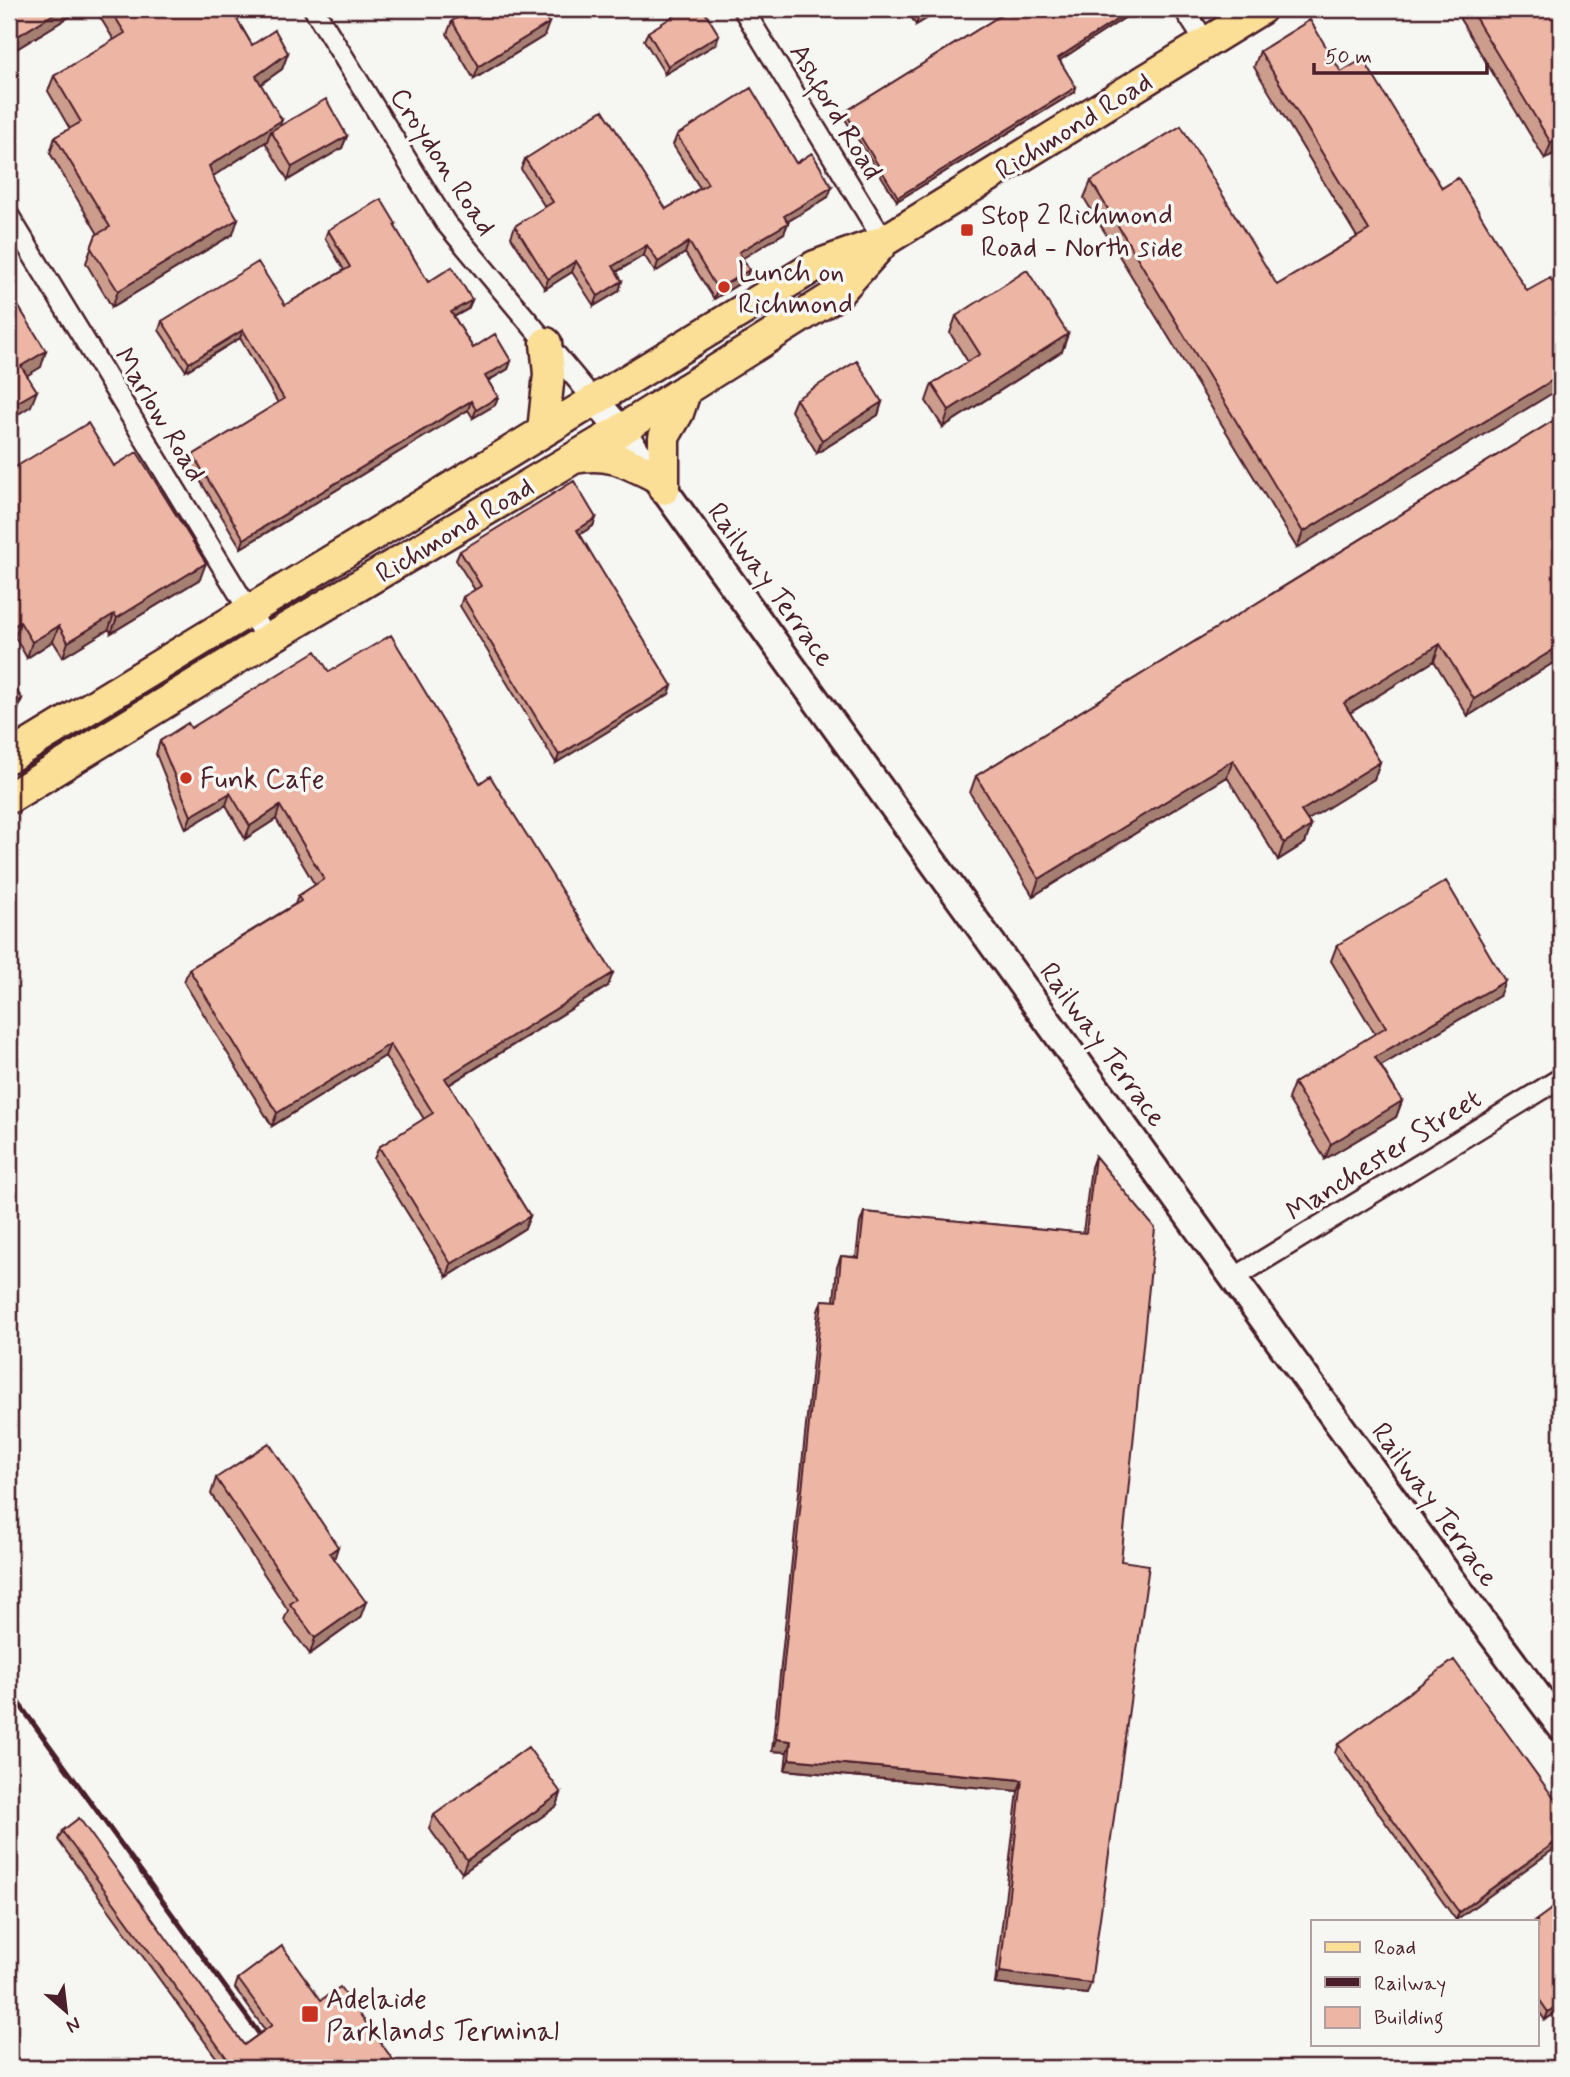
<svg xmlns="http://www.w3.org/2000/svg" width="1570" height="2077" font-family="Mynerve,sans-serif">
	<style>
		.lines { fill: none; stroke-linecap: round; stroke-linejoin: round }
		.minor-casing { stroke: #4a1f2b; stroke-width: 24 }
		.secondary-casing { stroke: #4a1f2b; stroke-width: 32 }
		.primary-casing { stroke: #4a1f2b; stroke-width: 35 }
		.minor { stroke: #f6f6f2; stroke-width: 19 }
		.secondary { stroke: #f6f6f2; stroke-width: 26 }
		.primary { stroke: #fbdf96; stroke-width: 30 }
		.rail { stroke: #4a1f2b; stroke-width: 5 }
		.wall { fill: #cc9c8d; stroke: #4a1f2b; stroke-width: 2 }
		.shaded-wall { fill: #a67f73; stroke: #4a1f2b; stroke-width: 2 }
		.building { fill: #edb5a4; stroke: #4a1f2b; stroke-width: 2 }
		.poi-dot { fill: #c8321e; stroke: #f6f6f2; stroke-width: 2.5 }
		.labels { text-anchor: middle; stroke-width: 7; stroke-linejoin: round; paint-order: stroke }
		.street-label { font-size: 28px; fill: #4a1f2b; stroke: #f6f6f2 }
		.poi-label { font-size: 28px; fill: #4a1f2b; stroke: #f6f6f2; text-anchor: start }
	</style>
	<rect width="100%" height="100%" fill="#f6f6f2"/>
	<filter id="ink" filterUnits="userSpaceOnUse"><feTurbulence type="fractalNoise" baseFrequency=".0143" numOctaves="2"/><feDisplacementMap in="SourceGraphic" scale="14" xChannelSelector="R" yChannelSelector="G"/><feConvolveMatrix kernelMatrix="1 2 1 2 8 2 1 2 1" color-interpolation-filters="sRGB"/></filter>
	<g filter="url(#ink)">
		<g class="lines">
			<g class="minor-casing">
				<path id="minor" d="M314 9 445 222 594 400
					M743 9 884 241
					M1184 9 1206 43
					M9 216 267 640
					M1234 1278 1561 1078"/>
			</g>
			<g class="secondary-casing">
				<path id="secondary" d="M594 400 621 430 1448 1575 1561 1727"/>
			</g>
			<g class="primary-casing">
				<path id="primary" d="M543 431 549 374 546 343
					M574 458C607 451 627 462 655 476
					M664 489V437L678 413 686 389
					M9 757 815 266 884 241 1261 9
					M9 798 267 640 621 430 836 295 881 245"/>
			</g>
			<use href="#minor" class="minor"/>
			<use href="#secondary" class="secondary"/>
			<use href="#primary" class="primary"/>
			<path class="rail" d="M9 1690 284 2068"/>
		</g>
		<path class="wall" d="M9 9H82L10 53 9 50Z
			M95 9H236L234 14 252 45 288 53 282 69 260 84 280 126 347 136 342 148 288 180 266 144 267 141 213 176 233 234 112 307 86 263 96 235 98 234 50 153 55 137 70 129 48 91 54 76 114 40Z
			M906 9H943L916 25Z
			M1011 9H1138L1060 60 1075 92 897 201 843 116 845 112Z
			M1463 9H1561V149L1545 159 1460 19Z
			M452 21 544 36 474 79 447 34Z
			M648 32 716 44 665 74 644 40Z
			M1260 51 1341 72 1442 188 1527 291 1297 548 1084 198 1091 181 1277 285 1357 237 1254 67Z
			M677 135 796 163 828 197 787 222 788 223 784 233 742 258 749 270 745 280 714 299 685 253 655 272 644 255 617 272 622 281 619 291 594 306 572 272 545 289 511 237 515 226 545 207 521 169 525 159 666 209 700 188 673 145Z
			M396 224 395 227 428 282 472 300 468 309 454 317 473 348 511 361 508 369 488 381 498 397 495 405 473 418 468 410 241 548 190 464 193 455 278 403 240 338 186 371 159 330 162 321 285 305 344 270 325 238 328 230Z
			M956 316 1068 334 1062 351 943 427 926 401 932 384 968 362 950 333Z
			M796 399 882 402 878 415 817 453 791 411Z
			M1561 416V658L1468 716 1434 661 1350 713 1380 762 1374 779 1307 820 1311 826 1305 843 1278 860 1227 777 1033 896 970 793 976 776Z
			M114 466 200 579 111 633 109 629 63 657 53 641 27 658 15 637 9 641V471Z
			M596 518 593 526 580 534 669 694 556 763 460 606 463 597 475 590 456 560 460 551Z
			M329 672 480 783 608 986 449 1085 530 1216 525 1228 447 1277 374 1159 379 1147 424 1119 385 1056 272 1126 184 982 189 969 295 904 298 896 315 885 276 819 245 839 226 805 186 829 156 754 160 741 191 728Z
			M1337 945 1499 996 1381 1066 1402 1101 1396 1117 1325 1159 1288 1099 1294 1083 1375 1034 1331 961Z
			M1095 1156 1121 1561 1087 1994 995 1984 1018 1791 785 1770 787 1752 772 1751 818 1311 822 1300 834 1301 837 1267 841 1256 856 1257 860 1223 864 1212 1083 1233 1091 1167Z
			M216 1478 334 1559 360 1618 310 1654 284 1620 288 1610 211 1494Z
			M1338 1744 1561 1808 1456 1920 1335 1753Z
			M561 1793 557 1806 462 1873 429 1828 434 1815Z
			M62 1831 244 2045 265 2030 235 1988 238 1979 321 2000 399 2068H224L58 1840Z
			M1561 1902V2009L1545 2020 1537 2009V1921Z"/>
		<path class="shaded-wall" d="M62 9H82L10 53 16 37Z
			M927 9H943L916 25 920 13Z
			M1133 9H1138L1057 62 1058 58Z
			M549 23 544 36 474 79 479 66Z
			M719 35 716 44 665 74 668 66Z
			M288 53 282 69 250 92 256 76Z
			M1076 87 1075 92 897 201 898 197Z
			M282 120 276 135 271 131 267 141 204 182 209 166Z
			M347 136 342 148 288 180 292 167Z
			M1561 136V149L1545 159 1551 143Z
			M832 187 828 197 780 226 784 216Z
			M238 219 233 234 112 307 118 291Z
			M788 223 784 233 735 263 739 252Z
			M689 242 685 253 655 272 658 262Z
			M647 245 644 255 609 276 613 266Z
			M576 261 572 272 545 289 548 279Z
			M749 270 745 280 714 299 717 289Z
			M622 281 619 291 594 306 598 296Z
			M472 300 468 309 448 320 451 312Z
			M243 330 240 338 186 371 189 363Z
			M1068 334 1062 351 943 427 949 410Z
			M46 351 41 367 16 382 21 366Z
			M511 361 508 369 482 384 485 376Z
			M1561 375V388L1297 548 1303 532Z
			M37 391 31 406 9 420V407Z
			M498 397 495 405 473 418 476 410Z
			M471 401 468 410 241 548 244 539Z
			M882 402 878 415 817 453 822 440Z
			M596 518 593 526 574 538 577 530Z
			M206 563 200 579 111 633 117 618Z
			M114 614 109 629 63 657 68 642Z
			M20 622 15 637 9 641V629Z
			M59 626 53 641 27 658 32 642Z
			M1440 644 1434 661 1338 720 1344 703Z
			M1561 645V658L1468 716 1474 699Z
			M672 686 669 694 556 763 559 755Z
			M22 699 18 710 9 716V707Z
			M1233 760 1227 777 1033 896 1039 879Z
			M1380 762 1374 779 1295 828 1301 811Z
			M230 793 226 805 186 829 191 816Z
			M280 806 276 819 245 839 250 826Z
			M1311 826 1305 843 1278 860 1284 843Z
			M613 973 608 986 440 1090 445 1078Z
			M1505 981 1499 996 1369 1073 1375 1057Z
			M390 1044 385 1056 272 1126 277 1113Z
			M1402 1101 1396 1117 1325 1159 1331 1144Z
			M530 1216 525 1228 447 1277 451 1264Z
			M338 1547 333 1563 330 1553Z
			M366 1602 360 1618 310 1654 315 1638Z
			M776 1739 791 1741 787 1752 772 1751Z
			M789 1759 1022 1780 1018 1791 785 1770Z
			M561 1793 557 1806 462 1873 467 1860Z
			M1561 1838V1844L1456 1920 1459 1912Z
			M1000 1972 1091 1983 1087 1994 995 1984Z
			M1561 2002V2009L1545 2020 1548 2012Z"/>
		<path class="building" d="M9 9H62L16 37 9 25Z
			M110 9H231L252 45 275 30 288 53 256 76 282 120 209 166 215 181 238 219 118 291 91 248 96 235 110 227 55 137 81 122 54 76 125 33Z
			M472 9H540L549 23 479 66 452 21Z
			M685 9H703L719 35 668 66 648 32Z
			M918 9H927L920 13Z
			M1011 9H1133L1058 58 1076 87 898 197 845 112Z
			M1470 9H1561V136L1551 143Z
			M1310 20 1341 72 1363 59 1442 188 1458 178 1527 291 1550 278 1561 296V375L1303 532 1091 181 1181 126 1277 285 1369 230 1260 51Z
			M751 88 796 163 812 153 832 187 784 216 788 223 739 252 749 270 717 289 689 242 658 262 647 245 613 266 622 281 598 296 576 261 548 279 515 226 553 202 525 159 603 110 666 209 708 184 677 135Z
			M326 99 347 136 292 167 271 131Z
			M381 199 396 224 394 225 428 282 452 267 472 300 451 312 473 348 495 334 511 361 485 376 498 397 476 410 471 401 244 539 193 455 284 399 243 330 189 363 162 321 258 262 285 305 350 267 328 230Z
			M1027 270 1068 334 949 410 932 384 980 354 956 316Z
			M9 291 46 351 21 366 37 391 9 407Z
			M857 361 882 402 822 440 796 399Z
			M1561 416V645L1474 699 1440 644 1344 703 1380 762 1301 811 1311 826 1284 843 1233 760 1039 879 976 776Z
			M88 423 114 466 137 452 206 563 117 618 114 614 68 642 59 626 32 642 20 622 9 629V471Z
			M574 481 596 518 577 530 672 686 559 755 463 597 481 586 460 551Z
			M391 635 480 783 490 776 613 973 445 1078 530 1216 451 1264 379 1147 433 1113 390 1044 277 1113 189 969 301 901 298 896 324 879 280 806 250 826 230 793 191 816 160 741 188 723 191 728 316 651 329 672Z
			M9 678 22 699 9 707Z
			M1446 881 1505 981 1375 1057 1402 1101 1331 1144 1294 1083 1386 1027 1337 945Z
			M1095 1156 1155 1228 1121 1561 1149 1565 1091 1983 1000 1972 1022 1780 789 1759 791 1741 776 1739 822 1300 837 1301 841 1256 859 1258 864 1212 1086 1233Z
			M269 1443 338 1547 330 1553 366 1602 315 1638 290 1604 297 1599 216 1478Z
			M1454 1660 1561 1808V1838L1459 1912 1338 1744Z
			M528 1747 561 1793 467 1860 434 1815Z
			M79 1818 244 2045 272 2025 238 1979 282 1946 321 2000 340 1987 399 2068H234L62 1831Z
			M1561 1902V2002L1548 2012 1537 1996V1921H1535Z
			M407 2064 410 2068H402Z"/>
	</g>
	<g class="poi-dot">
		<rect x="960" y="223" width="14" height="14" rx="3.5"/>
		<circle cx="724" cy="287" r="7"/>
		<circle cx="186" cy="778" r="7"/>
		<rect x="301" y="2005" width="18" height="18" rx="3.5"/>
	</g>
	<g class="labels">
		<g class="street-label">
			<text transform="translate(837 111) rotate(59)" y="10">Ashford Road</text>
			<text transform="translate(1073 125) rotate(-32)" y="10">Richmond Road</text>
			<text transform="translate(444 161) rotate(57)" y="10">Croydon Road</text>
			<text transform="translate(161 414) rotate(59)" y="10">Marlow Road</text>
			<text transform="translate(454 529) rotate(-31)" y="10">Richmond Road</text>
			<text transform="translate(772 584) rotate(54)" y="10">Railway Terrace</text>
			<text transform="translate(1104 1044) rotate(54)" y="10">Railway Terrace</text>
			<text transform="translate(1383 1154) rotate(-32)" y="10">Manchester Street</text>
			<text transform="translate(1436 1504) rotate(54)" y="10">Railway Terrace</text>
		</g>
		<g class="poi-label">
			<text x="981" y="224">Stop 2 Richmond<tspan x="981" dy="32">Road - North side</tspan></text>
			<text x="738" y="281">Lunch on<tspan x="738" dy="32">Richmond</tspan></text>
			<text x="200" y="788">Funk Cafe</text>
			<text x="326" y="2008">Adelaide<tspan x="326" dy="32">Parklands Terminal</tspan></text>
		</g>
	</g>
	<rect width="1570" height="2077" fill="none" stroke="#f6f6f2" stroke-width="35"/>
	<rect x="18" y="18" width="1535" height="2042" fill="none" stroke="#4a1f2b" stroke-width="2.5" filter="url(#ink)"/>
	<rect x="1311" y="1920" width="228" height="126" fill="#f6f6f2" stroke="#b1a0a2" stroke-width="2"/>
	<rect x="1325" y="1942" width="35" height="10" fill="#fbdf96" stroke="#b1a0a2" stroke-width="2"/>
	<text x="1374" y="1954" font-size="21" fill="#4a1f2b">Road</text>
	<rect x="1325" y="1977" width="35" height="10" fill="#4a1f2b" stroke="#b1a0a2" stroke-width="2"/>
	<text x="1374" y="1990" font-size="21" fill="#4a1f2b">Railway</text>
	<rect x="1325" y="2007" width="35" height="21" fill="#edb5a4" stroke="#b1a0a2" stroke-width="2"/>
	<text x="1374" y="2024" font-size="21" fill="#4a1f2b">Building</text>
	<g transform="translate(66 2011) rotate(152)" stroke="#f6f6f2" stroke-width="5" paint-order="stroke">
	<path d="M0-5L12 26L0 18L-12 26Z" fill="#4a1f2b"/>
	<text y="-10" font-size="19" font-weight="bold" text-anchor="middle" fill="#4a1f2b">N</text>
	</g>
	<path d="M1314 63v10h173v-10" fill="none" stroke="#4a1f2b" stroke-width="3.5"/>
	<text x="1325" y="63" font-size="21" fill="#4a1f2b" stroke="#f6f6f2" stroke-width="5" paint-order="stroke">50 m</text>
</svg>
